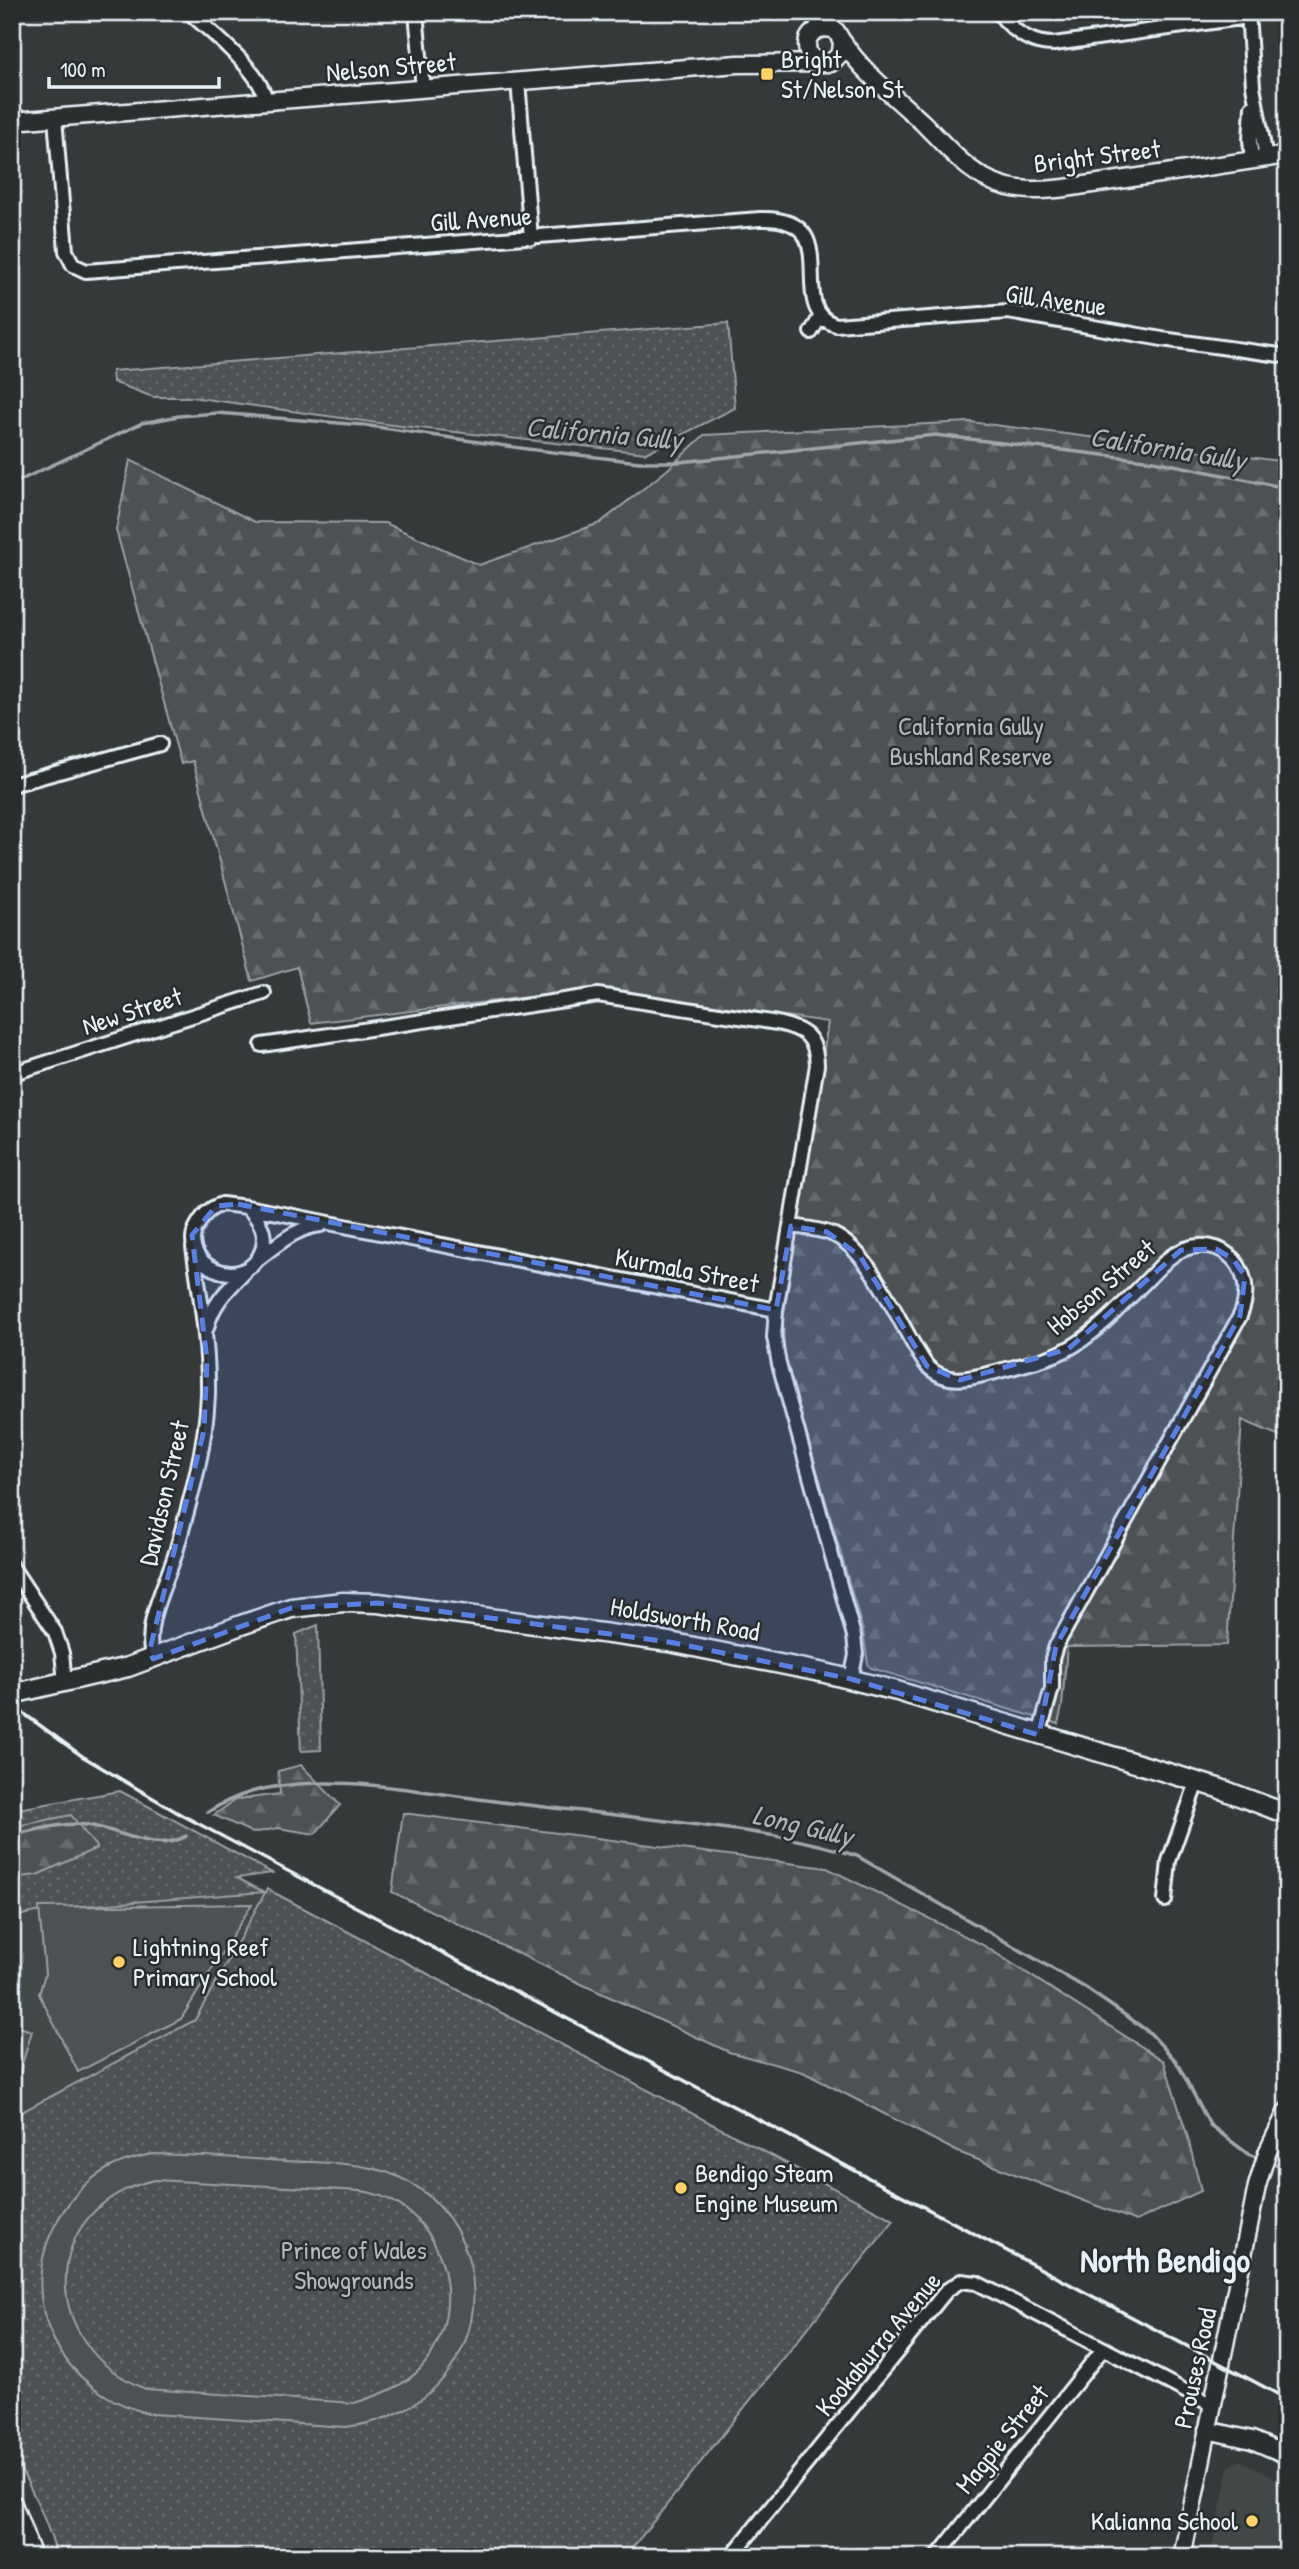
<svg xmlns="http://www.w3.org/2000/svg" width="1299" height="2569" font-family="'Patrick Hand',sans-serif">
	<style>
		.built { fill: #424647 }
		.grass { fill: url(#grass-dots); stroke: #9aa1a5; stroke-width: 2 }
		.forest { fill: url(#forest-firs); stroke: #9aa1a5; stroke-width: 2 }
		.pitch { fill: #4d5152; stroke: #9aa1a5; stroke-width: 2; fill-rule: evenodd }
		.lines { fill: none; stroke-linecap: round; stroke-linejoin: round }
		.stream { stroke: #a0a7ac; stroke-width: 3.5 }
		.minor-casing { stroke: #e8f1f8; stroke-width: 18 }
		.tertiary-casing { stroke: #e8f1f8; stroke-width: 21 }
		.secondary-casing { stroke: #e8f1f8; stroke-width: 23 }
		.minor { stroke: #2a2d2e; stroke-width: 12 }
		.tertiary { stroke: #2a2d2e; stroke-width: 16 }
		.secondary { stroke: #2a2d2e; stroke-width: 18 }
		.rail { stroke: #e8f1f8; stroke-width: 3.5 }
		.marked { fill: #5a7fe2; fill-opacity: 0.2; stroke: #5a7fe2; stroke-width: 5; stroke-dasharray: 14 9; stroke-linejoin: round }
		.poi-dot { fill: #ffd166; stroke: #2a2d2e; stroke-width: 2.5 }
		.labels { text-anchor: middle; stroke-width: 5; stroke-linejoin: round; paint-order: stroke }
		.poi-label { font-size: 26px; fill: #e8f1f8; stroke: #2a2d2e; text-anchor: start }
		.street-label { font-size: 26px; fill: #e8f1f8; stroke: #2a2d2e }
		.park-label { font-size: 26px; fill: #b2b9be; stroke: #2a2d2e }
		.water-label { font-size: 28px; font-style: italic; fill: #acb3b8; stroke: #2a2d2e }
		.district-label { font-size: 33px; font-weight: bold; fill: #e8f1f8; stroke: #2a2d2e }
	</style>
	<defs>
		<pattern id="grass-dots" width="8" height="8" patternUnits="userSpaceOnUse" patternTransform="scale(1.75)"><rect width="8" height="8" fill="#4d5152"/><path d="M2 2h.1M6 6h.1" fill="none" stroke="#676a6c" stroke-width="1.8" stroke-linecap="round"/></pattern>
		<pattern id="forest-firs" width="22" height="20" patternUnits="userSpaceOnUse" patternTransform="scale(1.75)"><rect width="22" height="20" fill="#4d5152"/><path d="M5 1l3.5 6h-7zM16 11l3.5 6h-7z" fill="#676a6c"/></pattern>
	</defs>
	<rect width="100%" height="100%" fill="#35393a"/>
	<filter id="ink" filterUnits="userSpaceOnUse"><feTurbulence type="fractalNoise" baseFrequency=".0143" numOctaves="2"/><feDisplacementMap in="SourceGraphic" scale="14" xChannelSelector="R" yChannelSelector="G"/><feConvolveMatrix kernelMatrix="1 2 1 2 8 2 1 2 1" color-interpolation-filters="sRGB"/></filter>
	<g filter="url(#ink)">
		<path class="built" d="M265 1893 195 2020 12 2117V1905L46 1898Z
			M1240 2460 1287 2485V2557H1210L1229 2466Z"/>
		<path class="grass" d="M728 323 735 408 646 453 392 425 191 397H153L113 382 112 371Z
			M318 1625 321 1750 301 1751 296 1634Z
			M120 1791 272 1873 237 1878 264 1892 56 1908 12 1917V1810Z
			M267 1889 894 2220 625 2557H57C47 2519 30 2486 12 2453V2117L195 2020Z"/>
		<path class="forest" d="M970 422 1287 462V1439L1242 1420 1227 1645 1067 1647 1062 1707 1058 1724 871 1668 868 1664 863 1631 811 1449 807 1450 785 1364 783 1321 828 1022 595 989 311 1023 297 967 252 981 193 761 181 764 116 530 130 460 255 522 385 523 479 565 600 523 667 470 704 435Z
			M301 1765 340 1805 315 1834 278 1828 253 1833 214 1815 235 1800 280 1794 278 1771Z
			M403 1813 827 1868 983 1945 1164 2061 1188 2138 1201 2191 1136 2221 958 2152 803 2072 729 2052 577 1982 392 1892Z
			M71 1815 97 1848 37 1875 12 1878V1827Z"/>
		<path class="pitch" d="M252 1904 181 2019 78 2072 39 1994 45 1974 39 1907Z
			M12 2025 32 2031 12 2098Z
			M152 2154C197 2155 241 2158 285 2161 328 2163 371 2161 409 2182 475 2219 494 2310 449 2371 425 2405 385 2423 345 2427L153 2414C63 2396 10 2300 59 2218 71 2198 87 2180 107 2169 121 2161 137 2157 152 2154ZM155 2180 361 2191C443 2203 474 2307 421 2368 404 2387 377 2396 354 2403L146 2389C39 2348 36 2206 155 2180Z"/>
		<g class="lines">
			<path class="stream" d="M12 484 142 423 179 416 217 413 363 425 527 449 639 462H680L935 435 1154 461 1287 488
				M208 1812C238 1793 263 1787 298 1784 369 1779 440 1795 510 1803 570 1810 630 1816 690 1824 747 1831 803 1838 857 1856L1084 1987 1135 2022 1151 2034 1176 2061 1210 2125 1248 2154 1259 2158
				M12 1835C37 1830 62 1822 87 1825 118 1829 157 1854 186 1836
				M1269 2162 1287 2167"/>
			<g class="minor-casing">
				<path id="minor" d="M189 12C212 34 261 70 266 101
					M416 12 423 89
					M998 12C1012 31 1030 44 1054 44L1248 17
					M1248 12 1253 86 1266 158
					M518 81 531 238
					M1252 107 1250 140 1252 160
					M55 118 66 251 73 265 86 271 760 219C850 216 782 308 836 325L1008 312 1162 339 1287 356
					M811 332 821 316
					M12 785 160 744
					M262 1045 598 995 777 1023C804 1029 816 1036 817 1065L776 1310 774 1337 779 1364 854 1636 856 1655 851 1679
					M12 1067 14 1073 264 993
					M222 1204 247 1207C259 1219 268 1233 262 1250 245 1297 174 1263 198 1224 204 1214 210 1208 222 1204Z
					M247 1207 776 1310
					M791 1226C805 1228 821 1229 834 1235 875 1255 900 1329 927 1366 947 1385 968 1379 992 1373 1016 1366 1042 1362 1064 1351 1100 1334 1140 1285 1169 1258 1212 1225 1262 1264 1240 1316L1056 1646 1052 1659V1688L1039 1735
					M258 1259C278 1244 297 1227 321 1225
					M207 1328C212 1304 228 1289 245 1272
					M12 1567 55 1632 62 1653 65 1682
					M153 1659C142 1625 166 1585 176 1552 190 1502 206 1447 208 1395 209 1346 200 1296 193 1247
					M1165 1900 1169 1861 1197 1782
					M731 2557 947 2290 961 2281 977 2283 1212 2405
					M937 2557 1103 2349"/>
			</g>
			<g class="tertiary-casing">
				<path id="tertiary" d="M843 42C863 73 895 97 922 122 942 142 964 169 991 181 1014 192 1040 191 1065 188L1287 155
					M821 63 810 56C801 39 814 25 832 29
					M12 121 738 64 831 63 841 53 842 41 836 31 809 12
					M1207 2430 1252 2440 1287 2455
					M1182 2557 1257 2186 1267 2153 1287 2111"/>
			</g>
			<g class="secondary-casing">
				<path id="secondary" d="M12 1694 128 1667 241 1625 291 1608 343 1602 378 1603 669 1642 825 1673 897 1691 1218 1788 1287 1814
					M12 2504 32 2557
					M12 2546 16 2557"/>
			</g>
			<use href="#minor" class="minor"/>
			<use href="#tertiary" class="tertiary"/>
			<use href="#secondary" class="secondary"/>
			<path class="rail" d="M12 1705 82 1756 180 1814 1287 2399"/>
		</g>
	</g>
	<path class="marked" d="M238 1204 776 1310 791 1226 827 1232 860 1256 927 1366 960 1380 1068 1349 1181 1250 1216 1249 1233 1259 1245 1276 1240 1316 1056 1646 1039 1735 851 1679 669 1642 378 1603 291 1608 153 1659 150 1649 204 1430 207 1360 192 1235 216 1206Z"/>
	<g class="poi-dot">
		<rect x="760" y="67" width="14" height="14" rx="3.5"/>
		<circle cx="119" cy="1962" r="7"/>
		<circle cx="681" cy="2188" r="7"/>
		<circle cx="1252" cy="2521" r="7"/>
	</g>
	<g class="labels">
		<g class="poi-label">
			<text x="781" y="68">Bright<tspan x="781" dy="30">St/Nelson St</tspan></text>
			<text x="133" y="1956">Lightning Reef<tspan x="133" dy="30">Primary School</tspan></text>
			<text x="695" y="2182">Bendigo Steam<tspan x="695" dy="30">Engine Museum</tspan></text>
			<text x="1238" y="2530" text-anchor="end">Kalianna School</text>
		</g>
		<g class="street-label">
			<text transform="translate(391 67) rotate(-5)" y="9">Nelson Street</text>
			<text transform="translate(1097 156) rotate(-7)" y="9">Bright Street</text>
			<text transform="translate(481 219) rotate(-4)" y="9">Gill Avenue</text>
			<text transform="translate(1056 300) rotate(8)" y="9">Gill Avenue</text>
			<text transform="translate(132 1011) rotate(-18)" y="9">New Street</text>
			<text transform="translate(687 1270) rotate(11)" y="9">Kurmala Street</text>
			<text transform="translate(1101 1287) rotate(-40)" y="9">Hobson Street</text>
			<text transform="translate(164 1493) rotate(-77)" y="9">Davidson Street</text>
			<text transform="translate(685 1619) rotate(10)" y="9">Holdsworth Road</text>
			<text transform="translate(878 2344) rotate(-50)" y="9">Kookaburra Avenue</text>
			<text transform="translate(1195 2368) rotate(-78)" y="9">Prouses Road</text>
			<text transform="translate(1002 2439) rotate(-51)" y="9">Magpie Street</text>
		</g>
		<g class="park-label">
			<text x="971" y="735">California Gully<tspan x="971" dy="30">Bushland Reserve</tspan></text>
			<text x="354" y="2259">Prince of Wales<tspan x="354" dy="30">Showgrounds</tspan></text>
		</g>
		<g class="water-label">
			<text transform="translate(604 433) rotate(5)" y="10">California Gully</text>
			<text transform="translate(1168 448) rotate(9)" y="10">California Gully</text>
			<text transform="translate(803 1825) rotate(13)" y="10">Long Gully</text>
		</g>
		<g class="district-label">
			<text x="1165" y="2272">North Bendigo</text>
		</g>
	</g>
	<rect width="1299" height="2569" fill="none" stroke="#2a2d2e" stroke-width="42"/>
	<rect x="21" y="21" width="1257" height="2527" fill="none" stroke="#e8f1f8" stroke-width="2.5" filter="url(#ink)"/>
	<path d="M49 77v10h170v-10" fill="none" stroke="#e8f1f8" stroke-width="3.5"/>
	<text x="60" y="77" font-size="21" fill="#e8f1f8" stroke="#2a2d2e" stroke-width="5" paint-order="stroke">100 m</text>
</svg>
